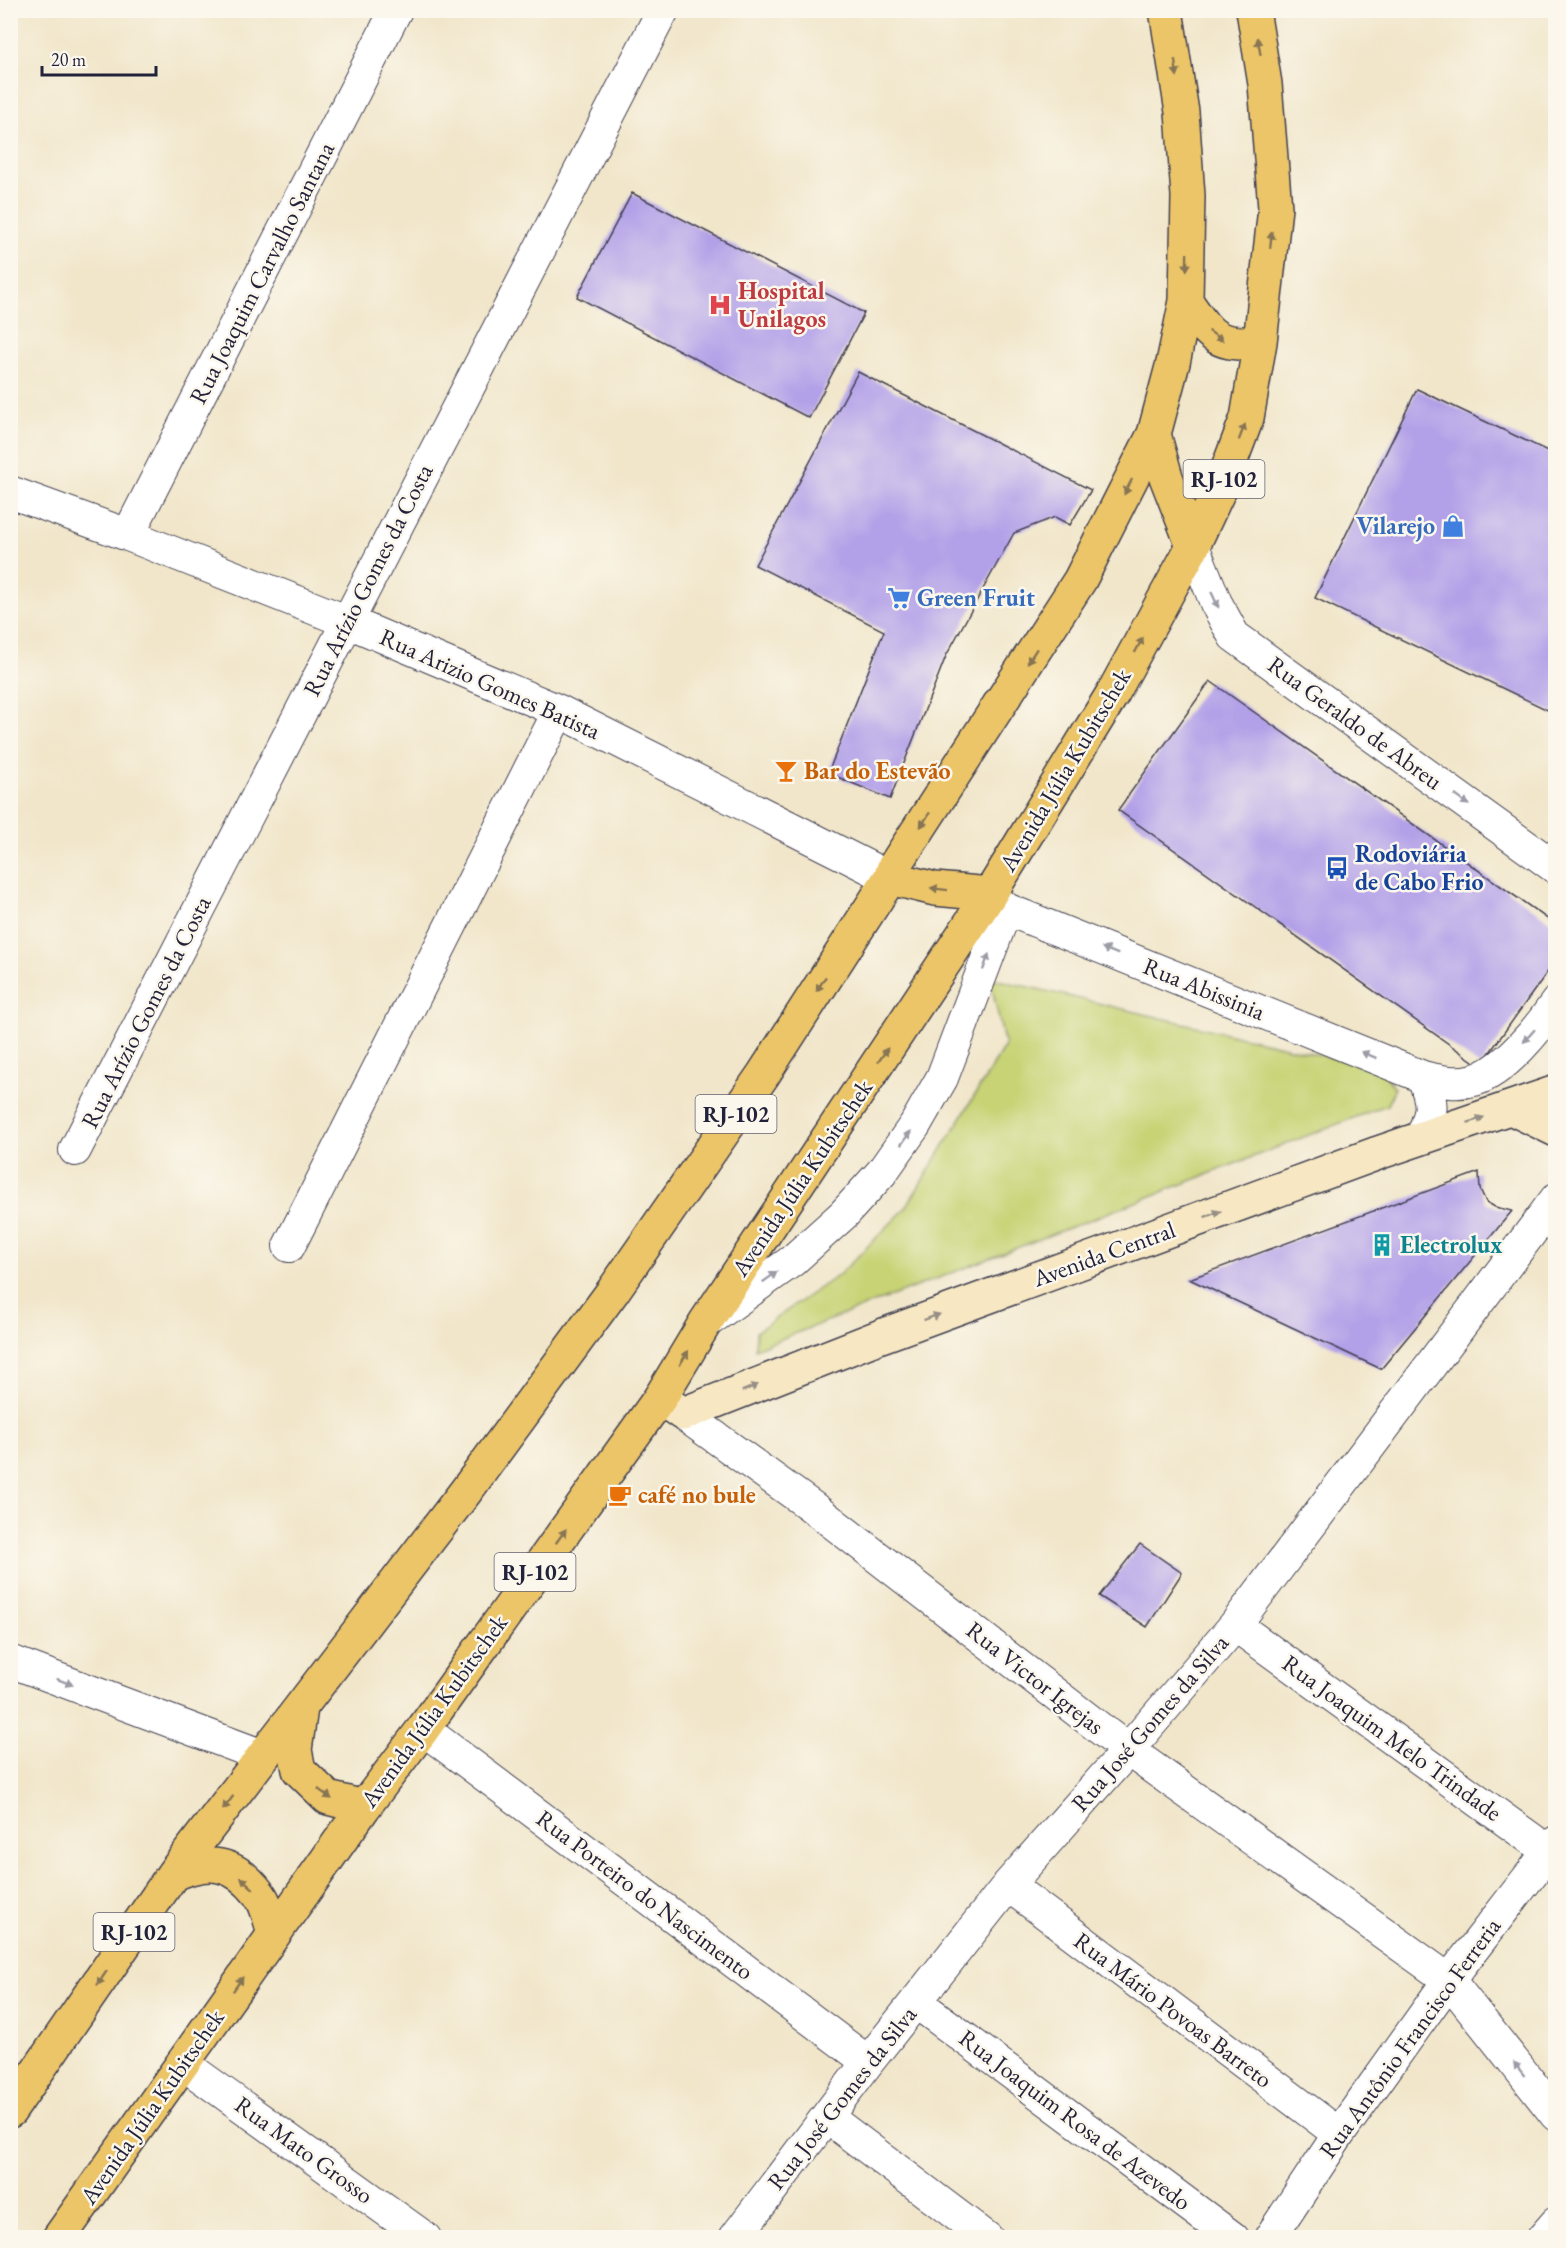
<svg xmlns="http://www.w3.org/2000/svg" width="1566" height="2248" font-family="'EB Garamond',serif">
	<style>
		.green { fill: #c7d375; stroke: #747a58; stroke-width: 1.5 }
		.building { fill: #b2a0e8 }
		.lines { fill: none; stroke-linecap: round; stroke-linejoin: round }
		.street-casing { stroke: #413f50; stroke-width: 34 }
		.secondary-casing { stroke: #413f50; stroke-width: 36 }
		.primary-casing { stroke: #413f50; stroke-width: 36 }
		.street { stroke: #fff; stroke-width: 32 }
		.secondary { stroke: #f7e8c3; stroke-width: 33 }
		.primary { stroke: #ecc569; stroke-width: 33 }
		.oneway { fill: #877452 }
		.oneway2 { fill: #9c9ca7 }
		.oneway3 { fill: #978f86 }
		.labels { text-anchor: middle; stroke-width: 5; stroke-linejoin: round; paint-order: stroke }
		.shield { fill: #fbf7ec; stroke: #636270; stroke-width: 1.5 }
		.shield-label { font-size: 22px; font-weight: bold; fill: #22223b }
		.street-label { font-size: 24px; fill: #22223b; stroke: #fbf7ec }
		.health-label { font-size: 24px; font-weight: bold; fill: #be3a42; stroke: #fbf7ec; text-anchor: start }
		.shop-label { font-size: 24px; font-weight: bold; fill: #366cbe; stroke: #fbf7ec; text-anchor: end }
		.food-label { font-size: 24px; font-weight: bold; fill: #c56008; stroke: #fbf7ec; text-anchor: start }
		.transit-label { font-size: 24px; font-weight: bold; fill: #164399; stroke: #fbf7ec; text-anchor: start }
		.culture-label { font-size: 24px; font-weight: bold; fill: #0d838f; stroke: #fbf7ec; text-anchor: start }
	</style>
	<rect width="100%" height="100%" fill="#fbf7ec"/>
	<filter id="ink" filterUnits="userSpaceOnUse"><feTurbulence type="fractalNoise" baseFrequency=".0167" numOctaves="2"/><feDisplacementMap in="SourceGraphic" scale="12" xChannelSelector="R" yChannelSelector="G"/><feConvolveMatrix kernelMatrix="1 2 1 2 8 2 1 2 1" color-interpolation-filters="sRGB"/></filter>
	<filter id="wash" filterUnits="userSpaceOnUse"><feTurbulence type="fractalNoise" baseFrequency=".008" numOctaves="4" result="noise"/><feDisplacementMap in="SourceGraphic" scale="24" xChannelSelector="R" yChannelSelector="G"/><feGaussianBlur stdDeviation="1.35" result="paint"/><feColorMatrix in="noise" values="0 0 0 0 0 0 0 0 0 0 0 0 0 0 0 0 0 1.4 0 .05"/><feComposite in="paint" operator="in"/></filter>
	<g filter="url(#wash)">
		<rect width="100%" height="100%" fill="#f1e6ca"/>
		<path class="green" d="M990 978 1380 1069 1395 1088 1387 1105 755 1349 756 1332 840 1274 905 1209 1005 1046Z"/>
		<g id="blocks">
			<path class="building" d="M632 193 864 313 809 418 577 297Z
				M858 372 1091 490 1070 525 1055 517 1014 533 946 656 890 799 828 773 884 631 755 565Z
				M1417 389 1556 455V714L1315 598Z
				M1210 681 1556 925V960L1480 1066 1118 810Z
				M1479 1172 1480 1189 1486 1202 1495 1207 1512 1211 1381 1369 1189 1279Z
				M1140 1544 1182 1573 1147 1627 1099 1596Z"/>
		</g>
	</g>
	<g filter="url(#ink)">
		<use href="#blocks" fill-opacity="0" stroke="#413f50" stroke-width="1.5"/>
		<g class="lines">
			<g class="street-casing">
				<path id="street" d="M10 492 128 535 346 621 559 711 890 878
					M128 535 396 10
					M1193 546 1216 603 1234 636 1556 868
					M990 894 1006 909 1423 1077C1440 1081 1457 1085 1474 1080 1504 1072 1539 1028 1556 1003
					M1421 1138C1433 1111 1434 1105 1423 1077
					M75 1150 663 10
					M289 1246 559 711
					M708 1321 792 1261 844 1214 882 1172 915 1125 942 1078 1006 909
					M683 1414 811 1506 1128 1750 1449 1980 1556 2115
					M1235 1625 1548 1851
					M10 1661 263 1756
					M423 1729 868 2062
					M1008 1885 1339 2134
					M916 2002 1233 2238
					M182 2063 425 2238
					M827 2117 987 2238
					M735 2238 868 2062 1008 1885 1128 1750 1235 1625 1556 1199
					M1270 2238 1339 2134 1449 1980 1556 1842
					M1543 2238 1556 2223"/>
			</g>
			<g class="secondary-casing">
				<path id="secondary" d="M1511 1108 1556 1130
					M660 1398 683 1414 881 1336 1378 1153 1556 1092"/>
			</g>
			<g class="primary-casing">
				<path id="primary" d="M1186 301C1210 335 1215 347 1260 342
					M1154 434 1166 477 1193 546
					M890 878 935 889 990 894
					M301 1708 295 1750 299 1770 328 1798 364 1807
					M173 1874C209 1859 234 1861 259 1894 267 1904 270 1921 274 1933
					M10 2111 173 1874 466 1491 613 1291 763 1075 890 878 894 867 1080 580 1154 434 1173 363 1186 301 1188 196 1182 112 1166 10
					M59 2238 364 1807 423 1729 660 1398 705 1323 990 894 1113 693 1193 546 1222 484 1247 418 1260 342 1275 208 1265 84 1253 10"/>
			</g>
			<use href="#street" class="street"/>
			<use href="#secondary" class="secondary"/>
			<use href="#primary" class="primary"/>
		</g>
		<defs><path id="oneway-solid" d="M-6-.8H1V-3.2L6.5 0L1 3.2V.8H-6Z" transform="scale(1.5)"/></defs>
		<g class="oneway">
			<use href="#oneway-solid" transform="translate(1259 46) rotate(-100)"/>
			<use href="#oneway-solid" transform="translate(1176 68) rotate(82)"/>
			<use href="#oneway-solid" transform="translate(1271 240) rotate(-84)"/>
			<use href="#oneway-solid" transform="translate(1187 262) rotate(91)"/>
			<use href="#oneway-solid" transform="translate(1216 336) rotate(35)"/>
			<use href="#oneway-solid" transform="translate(1242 432) rotate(-69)"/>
			<use href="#oneway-solid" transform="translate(1128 487) rotate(117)"/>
			<use href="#oneway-solid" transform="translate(1139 645) rotate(-62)"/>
			<use href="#oneway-solid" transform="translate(1032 656) rotate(123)"/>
			<use href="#oneway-solid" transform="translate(925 820) rotate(123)"/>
			<use href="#oneway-solid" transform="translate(939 889) rotate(-173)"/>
			<use href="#oneway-solid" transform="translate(821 984) rotate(123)"/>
			<use href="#oneway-solid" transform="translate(883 1055) rotate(-56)"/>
			<use href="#oneway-solid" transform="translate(684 1358) rotate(-59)"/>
			<use href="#oneway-solid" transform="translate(561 1536) rotate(-54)"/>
			<use href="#oneway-solid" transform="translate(325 1794) rotate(36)"/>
			<use href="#oneway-solid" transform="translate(228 1803) rotate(127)"/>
			<use href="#oneway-solid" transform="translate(247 1883) rotate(-138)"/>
			<use href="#oneway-solid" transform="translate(102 1978) rotate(124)"/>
			<use href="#oneway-solid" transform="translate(238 1984) rotate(-55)"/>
		</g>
		<g class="oneway2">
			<use href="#oneway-solid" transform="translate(1215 600) rotate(65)"/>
			<use href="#oneway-solid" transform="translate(1462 800) rotate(36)"/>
			<use href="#oneway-solid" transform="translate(1110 951) rotate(-158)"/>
			<use href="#oneway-solid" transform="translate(986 962) rotate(-70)"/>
			<use href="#oneway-solid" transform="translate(1529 1036) rotate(131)"/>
			<use href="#oneway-solid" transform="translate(1369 1055) rotate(-158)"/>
			<use href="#oneway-solid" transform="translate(906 1138) rotate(-54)"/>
			<use href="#oneway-solid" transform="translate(770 1277) rotate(-36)"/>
			<use href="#oneway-solid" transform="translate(65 1682) rotate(21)"/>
			<use href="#oneway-solid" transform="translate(1519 2069) rotate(-128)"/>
		</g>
		<g class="oneway3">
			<use href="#oneway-solid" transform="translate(1476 1120) rotate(-19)"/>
			<use href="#oneway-solid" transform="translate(1213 1214) rotate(-20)"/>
			<use href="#oneway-solid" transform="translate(932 1317) rotate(-20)"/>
			<use href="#oneway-solid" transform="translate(750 1388) rotate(-22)"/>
		</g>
	</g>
	<defs>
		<g id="hospital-bare" transform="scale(1.8)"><path d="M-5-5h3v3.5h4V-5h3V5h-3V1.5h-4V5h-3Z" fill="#e0444e" stroke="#fbf7ec" stroke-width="2.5" paint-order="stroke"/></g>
		<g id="shop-bare" transform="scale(1.8)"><path d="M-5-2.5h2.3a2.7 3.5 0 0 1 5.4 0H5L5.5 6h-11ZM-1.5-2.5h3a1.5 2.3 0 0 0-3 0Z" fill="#3f7fe0" stroke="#fbf7ec" stroke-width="2.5" paint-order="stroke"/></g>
		<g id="supermarket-bare" transform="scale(1.8)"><path d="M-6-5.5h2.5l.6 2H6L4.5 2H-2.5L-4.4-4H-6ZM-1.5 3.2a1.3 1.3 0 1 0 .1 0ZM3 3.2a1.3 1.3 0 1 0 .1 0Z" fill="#3f7fe0" stroke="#fbf7ec" stroke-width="2.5" paint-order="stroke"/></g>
		<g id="bar-bare" transform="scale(1.8)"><path d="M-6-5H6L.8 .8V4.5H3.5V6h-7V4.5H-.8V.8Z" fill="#e8710a" stroke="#fbf7ec" stroke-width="2.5" paint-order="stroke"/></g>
		<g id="bus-bare" transform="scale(1.8)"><path d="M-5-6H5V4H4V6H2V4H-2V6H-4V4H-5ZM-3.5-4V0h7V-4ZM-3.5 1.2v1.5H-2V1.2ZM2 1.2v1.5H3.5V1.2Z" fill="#1a4fb4" stroke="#fbf7ec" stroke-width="2.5" paint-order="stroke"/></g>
		<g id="building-bare" transform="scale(1.8)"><path d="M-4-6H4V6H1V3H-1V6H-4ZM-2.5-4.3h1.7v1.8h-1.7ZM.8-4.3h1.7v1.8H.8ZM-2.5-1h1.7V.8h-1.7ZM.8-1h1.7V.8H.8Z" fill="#0f9aa8" stroke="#fbf7ec" stroke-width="2.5" paint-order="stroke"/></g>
		<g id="cafe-bare" transform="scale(1.8)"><path d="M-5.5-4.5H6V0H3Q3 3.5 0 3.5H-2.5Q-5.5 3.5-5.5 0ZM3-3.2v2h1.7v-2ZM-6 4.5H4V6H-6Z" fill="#e8710a" stroke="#fbf7ec" stroke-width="2.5" paint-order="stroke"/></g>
	</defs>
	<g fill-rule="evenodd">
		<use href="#hospital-bare" x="720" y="305"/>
		<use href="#shop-bare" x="1453" y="526"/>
		<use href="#supermarket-bare" x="899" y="598"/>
		<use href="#bar-bare" x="786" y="771"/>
		<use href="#bus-bare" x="1337" y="868"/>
		<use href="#building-bare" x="1382" y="1245"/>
		<use href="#cafe-bare" x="620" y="1495"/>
	</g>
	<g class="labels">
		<g class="shield">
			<rect x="1183.5" y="460" width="81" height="38" rx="4.5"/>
			<rect x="695.5" y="1095" width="81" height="38" rx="4.5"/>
			<rect x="494.5" y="1553" width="81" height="38" rx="4.5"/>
			<rect x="93.5" y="1913" width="81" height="38" rx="4.5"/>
		</g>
		<g class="shield-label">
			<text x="1224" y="487">RJ-102</text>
			<text x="736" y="1122">RJ-102</text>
			<text x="535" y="1580">RJ-102</text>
			<text x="134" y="1940">RJ-102</text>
		</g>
		<g class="street-label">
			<text transform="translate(262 273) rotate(-63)" y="8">Rua Joaquim Carvalho Santana</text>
			<text transform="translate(368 580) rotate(-63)" y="8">Rua Arízio Gomes da Costa</text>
			<text transform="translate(490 684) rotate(24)" y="8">Rua Arizio Gomes Batista</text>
			<text transform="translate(1355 723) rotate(36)" y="8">Rua Geraldo de Abreu</text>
			<text transform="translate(1065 770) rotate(-59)" y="8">Avenida Júlia Kubitschek</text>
			<text transform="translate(1204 989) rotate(22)" y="8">Rua Abissinia</text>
			<text transform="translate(146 1012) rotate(-63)" y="8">Rua Arízio Gomes da Costa</text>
			<text transform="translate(802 1178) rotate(-56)" y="8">Avenida Júlia Kubitschek</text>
			<text transform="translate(1104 1254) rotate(-20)" y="8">Avenida Central</text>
			<text transform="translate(1035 1678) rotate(38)" y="8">Rua Victor Igrejas</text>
			<text transform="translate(434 1711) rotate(-54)" y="8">Avenida Júlia Kubitschek</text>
			<text transform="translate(1150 1723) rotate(-49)" y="8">Rua José Gomes da Silva</text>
			<text transform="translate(1392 1738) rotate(36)" y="8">Rua Joaquim Melo Trindade</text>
			<text transform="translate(645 1895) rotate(37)" y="8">Rua Porteiro do Nascimento</text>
			<text transform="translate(1173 2010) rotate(37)" y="8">Rua Mário Povoas Barreto</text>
			<text transform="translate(1410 2038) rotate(-54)" y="8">Rua Antônio Francisco Ferreria</text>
			<text transform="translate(842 2098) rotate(-52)" y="8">Rua José Gomes da Silva</text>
			<text transform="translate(152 2107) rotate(-55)" y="8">Avenida Júlia Kubitschek</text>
			<text transform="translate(1075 2120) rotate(37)" y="8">Rua Joaquim Rosa de Azevedo</text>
			<text transform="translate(304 2150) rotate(36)" y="8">Rua Mato Grosso</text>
		</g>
		<g class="health-label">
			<text x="738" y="299">Hospital<tspan x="738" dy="28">Unilagos</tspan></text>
		</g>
		<g class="shop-label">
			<text x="1435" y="534">Vilarejo</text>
			<text x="917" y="606" text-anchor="start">Green Fruit</text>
		</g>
		<g class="food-label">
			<text x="804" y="779">Bar do Estevão</text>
			<text x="638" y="1503">café no bule</text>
		</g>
		<g class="transit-label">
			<text x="1355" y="862">Rodoviária<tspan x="1355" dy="28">de Cabo Frio</tspan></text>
		</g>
		<g class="culture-label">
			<text x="1400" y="1253">Electrolux</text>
		</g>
	</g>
	<rect width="1566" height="2248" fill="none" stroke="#fbf7ec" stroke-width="36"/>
	<path d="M42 66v9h114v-9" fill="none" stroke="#22223b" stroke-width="3"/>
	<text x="51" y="66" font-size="18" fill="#22223b" stroke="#fbf7ec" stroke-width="4.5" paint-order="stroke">20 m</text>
</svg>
